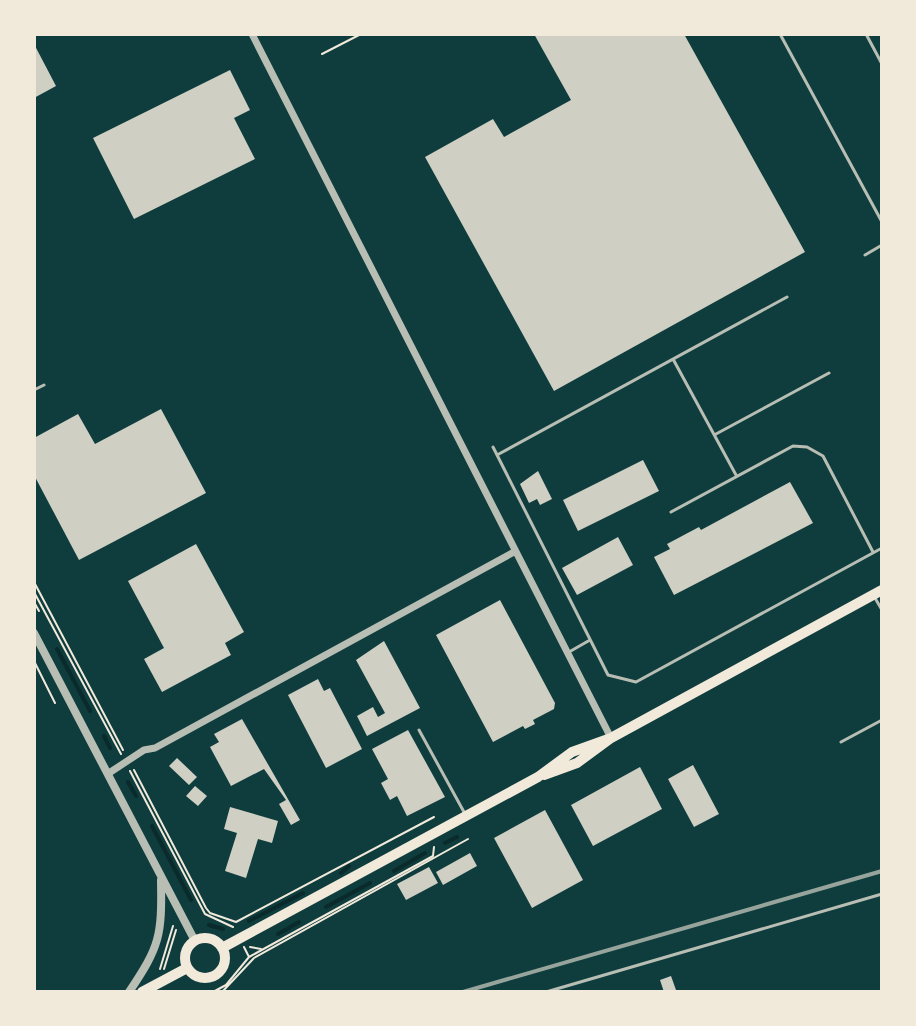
<svg xmlns="http://www.w3.org/2000/svg" width="916" height="1026" font-family="'Exo 2',sans-serif">
	<style>
		.lines { fill: none; stroke-linecap: round; stroke-linejoin: round }
		.stream { stroke: #0a2a2b; stroke-width: 4 }
		.building { fill: #cfcfc3 }
		.path { stroke: #f1e9da; stroke-width: 2 }
		.service { stroke: #b8beb3; stroke-width: 3 }
		.minor { stroke: #b8beb3; stroke-width: 7 }
		.tertiary { stroke: #b8beb3; stroke-width: 8 }
		.secondary { stroke: #f1e9da; stroke-width: 10 }
		.rail { stroke: #97a49c; stroke-width: 4 }
	</style>
	<rect width="100%" height="100%" fill="#0f3d3e"/>
	<g class="lines">
		<path class="stream" d="M57 649 90 711
			M104 736 110 748
			M128 782 136 796
			M152 826 191 900
			M445 843 457 837
			M394 871 425 853
			M341 873 349 866
			M326 907 370 883
			M249 921 303 893
			M209 925 223 929
			M278 934 299 922"/>
	</g>
	<path class="building" d="M534 34H684L805 252 554 391 425 157 493 119 504 137 571 100Z
		M34 44 56 86 34 98Z
		M230 70 250 110 234 118 255 159 134 219 93 138Z
		M161 409 206 493 79 560 34 475V438L78 414 95 444Z
		M643 460 659 491 578 531 563 500Z
		M538 471 552 499 540 505 537 499 529 503 520 484Z
		M790 482 813 523 674 595 654 557 670 549 667 544 699 527 701 530Z
		M618 537 633 565 577 595 562 568Z
		M196 544 244 632 225 643 231 655 162 692 144 659 164 648 128 581Z
		M500 600 555 703 554 709 533 720 535 724 525 729 523 726 493 742 436 635Z
		M384 641 420 708 367 736 357 716 373 707 378 717 385 713 356 660Z
		M318 679 324 691 330 688 362 749 326 768 288 695Z
		M242 719 300 820 291 825 279 804 286 800 264 769 231 786 210 747 219 742 214 734Z
		M408 730 445 797 407 816 397 796 390 800 381 783 388 779 372 749Z
		M177 758 197 777 189 785 169 766Z
		M693 765 719 814 694 827 668 779Z
		M640 767 662 809 593 846 571 805Z
		M195 786 207 796 198 806 186 796Z
		M230 807 278 821 272 843 258 839 246 878 225 871 237 833 224 829Z
		M545 810 583 880 532 908 494 838Z
		M470 853 477 866 443 885 436 872Z
		M429 867 438 883 406 900 397 884Z
		M671 976 676 990 664 992 660 980Z"/>
	<g class="lines">
		<path class="path" d="M322 54 361 34
			M34 582 123 750
			M34 592 121 754
			M34 602 39 611
			M34 661 55 703
			M134 770 206 908 210 913 236 922 434 817
			M130 771 205 914 233 927
			M244 947 249 957
			M250 947 261 949
			M160 969 173 926
			M164 969 176 930
			M213 992 226 985 249 957 433 856 434 847
			M222 992 254 958 468 839"/>
		<path class="service" d="M780 34 882 222
			M866 34 882 64
			M865 255 882 245
			M673 359 736 475
			M34 390 44 385
			M716 434 829 373
			M493 447 608 675 636 682 882 548
			M497 455 787 297
			M671 512 793 446 807 447 823 456 873 552
			M875 598 882 610
			M569 652 590 640
			M419 730 464 812
			M841 742 882 720
			M546 992 882 894"/>
		<path class="minor" d="M252 34 611 738
			M109 773 144 750 155 748 514 552"/>
		<path class="tertiary" d="M34 633 195 941
			M129 992C160 946 162 936 161 880"/>
		<path class="secondary" d="M544 775 577 763 611 738 882 590
			M185 958a20 20 0 1 1 40 0a20 20 0 1 1-40 0Z
			M222 948 538 777 572 752 611 738
			M142 992 187 968"/>
		<path class="rail" d="M463 992 882 871"/>
	</g>
	<rect width="916" height="1026" fill="none" stroke="#f1e9da" stroke-width="72"/>
</svg>
